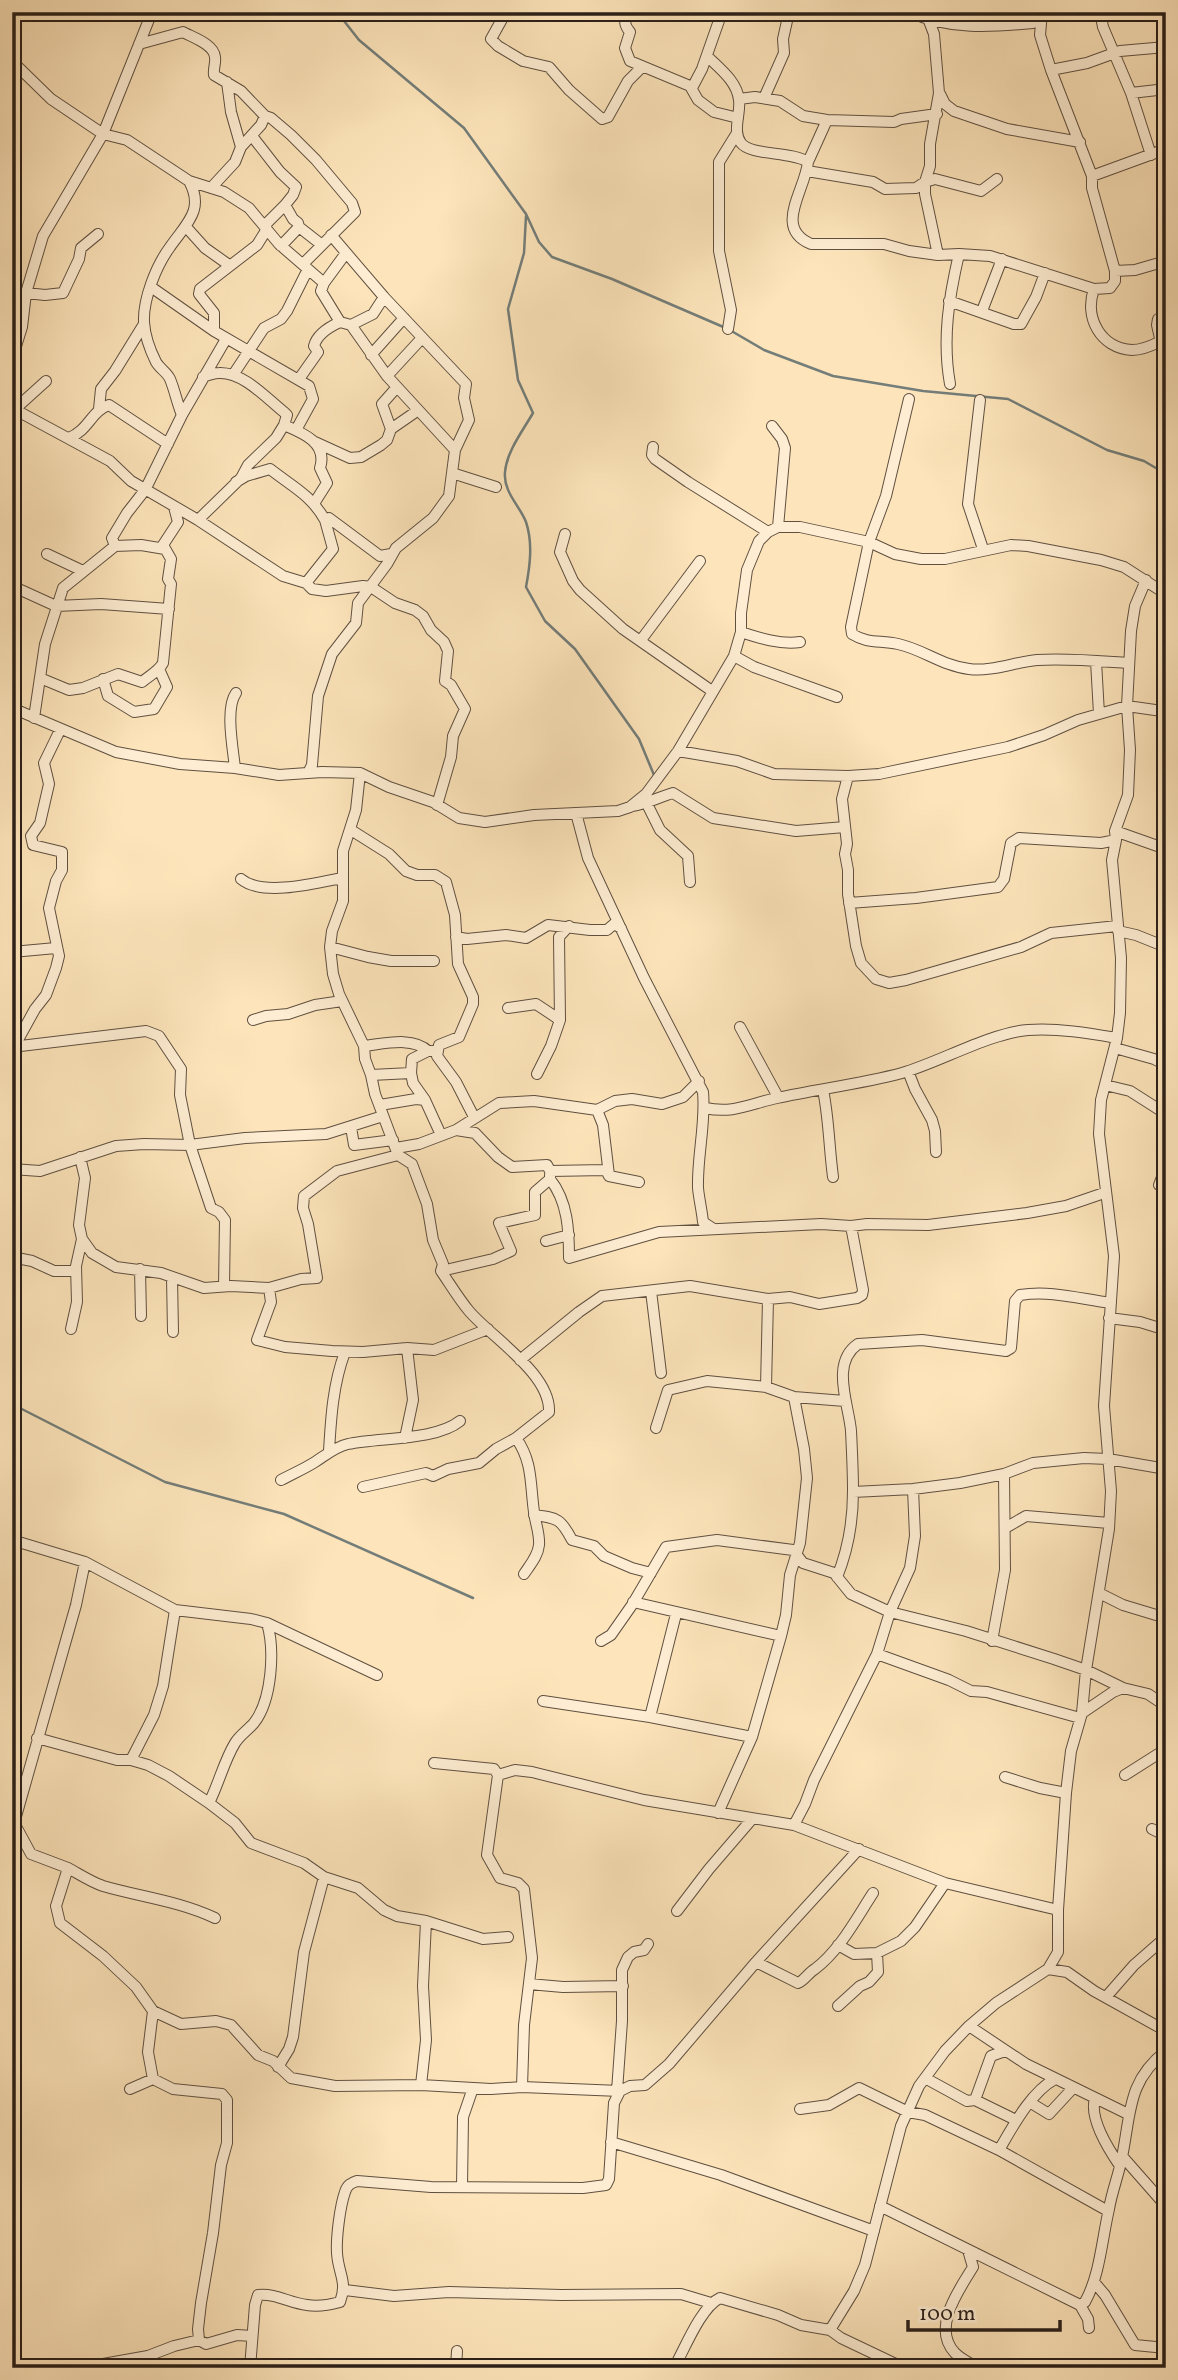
<svg xmlns="http://www.w3.org/2000/svg" width="1178" height="2380" font-family="Vollkorn,serif">
	<style>
		.lines { fill: none; stroke-linecap: round; stroke-linejoin: round }
		.stream { stroke: #737d79; stroke-width: 2.5 }
		.street-casing { stroke: #5f5041; stroke-width: 12 }
		.street { stroke: #feedd2; stroke-width: 10 }
	</style>
	<rect width="100%" height="100%" fill="#fde4ba"/>
	<filter id="stains"><feTurbulence type="fractalNoise" baseFrequency=".00286" numOctaves="4"/><feColorMatrix values="0 0 0 0 .2 0 0 0 0 .09 0 0 0 0 .02 0 0 0 .5 -.17"/></filter>
	<radialGradient id="worn" r=".72"><stop offset=".6" stop-color="#630" stop-opacity="0"/><stop offset="1" stop-color="#630" stop-opacity=".3"/></radialGradient>
	<g class="lines">
		<path class="stream" d="M337 12 359 40 464 128 526 214 539 242 552 257 612 279 728 329 764 350 833 376 923 391 1008 399 1107 450 1144 461 1166 474
			M526 216 524 253 508 309 518 380 533 413C522 432 507 451 505 472 503 492 520 506 526 522 533 543 530 566 526 587L545 621 575 649 639 739 654 775
			M12 1404 165 1482 284 1514 473 1598"/>
		<g class="street-casing">
			<path id="street" d="M506 12 491 39 498 46 523 61 549 67 569 90 602 119 608 117 628 81 642 67
				M628 12C624 21 624 25 630 32L625 48 630 61 690 86 698 100 714 112 738 118
				M910 12C948 30 992 27 1033 23L1040 12
				M1100 12 1103 27 1131 93 1151 155
				M12 19 15 12
				M929 21 934 34 939 93 930 144V166L925 182V194L938 255
				M139 44 183 32C192 37 214 44 215 57 216 63 213 69 214 75L241 91 265 116 271 118 291 135 316 160 352 203 355 212 303 264
				M707 56C719 68 737 81 739 100 741 113 732 131 741 143 751 156 791 151 808 162 805 191 773 228 811 244H884L909 251 938 255 959 254 990 256 1094 289 1110 288 1115 281V271L1092 188V176L1051 70 1040 35 1042 12
				M12 61 51 99 103 134 127 140 189 181 224 192 249 208 279 244 324 283 321 291 340 322 351 325 387 376 455 450
				M1051 70 1087 63 1120 51 1166 47
				M227 82 231 112 241 147
				M692 88 702 69 722 12
				M1131 93 1166 89
				M940 94 945 104 954 111 1007 129 1080 142
				M764 98 784 53 783 39 789 12
				M739 99 755 97 780 101 803 116 827 120 894 122 901 119 937 114
				M252 136 280 172 296 187 293 195 285 205 293 219 298 223 299 227 322 245
				M808 162 827 120
				M807 171 873 182 885 189 916 188 925 182 935 179 981 191 997 179
				M1092 176 1166 149
				M211 188 235 162 241 147 261 125 265 116
				M264 226 285 205
				M187 228 205 248 229 265
				M281 246 299 227
				M1115 271 1135 270 1166 261
				M324 283 346 253
				M151 287 214 331 309 386 313 399 296 430
				M1094 289C1084 317 1100 348 1132 350 1142 350 1151 346 1159 342
				M26 293 45 295 63 293 79 259 81 248 98 234
				M949 301 1014 324H1021L1036 297 1045 273
				M982 311 1002 259
				M1166 315 1158 319 1157 325 1166 365
				M351 325 373 314 384 297
				M728 329 731 310 719 251V162L737 133
				M214 331V313L199 294 200 289 257 245 267 229
				M371 355 404 318
				M12 359 22 327 26 293 43 236 103 134 152 12
				M233 375 264 328 281 319 287 311 308 269
				M387 376 422 338
				M203 377C208 375 214 373 219 373 244 372 267 399 285 413L287 415 284 425C303 433 328 443 320 468L327 483 315 502
				M299 379 318 352 314 346C317 334 329 327 340 322
				M950 384C942 339 949 297 959 254
				M909 399 886 496 869 542 851 627 852 634C868 644 880 640 898 644 922 649 943 666 969 669 991 672 1015 662 1037 660 1068 658 1098 661 1128 663
				M980 400 968 504 983 549
				M12 408 110 461 131 481 198 520 283 576 306 583 312 589 326 591 363 586 371 587 395 603 415 610 423 616 431 630 444 642 448 651 445 681 451 685 465 709 453 736 451 757 437 805
				M15 409 46 381
				M99 409 101 389 115 371 144 324
				M182 415C177 403 175 391 170 379 167 372 160 369 156 362 150 350 145 338 144 322 143 299 156 266 170 247 186 224 205 210 189 181
				M772 426 782 439 785 448 778 527
				M391 429 382 404 397 387
				M69 438C89 430 91 411 109 405L168 444
				M315 442 350 458 361 457 381 445 387 440 391 429 417 411
				M653 447 652 455 655 459 688 482 768 532
				M452 473 496 487
				M236 482 246 476 270 469C293 487 311 495 325 520L329 518 380 556 391 554
				M198 520 241 478 248 465 276 438 284 425
				M565 534 560 552 573 581 580 590 623 629 712 691
				M115 546 112 538 127 513 145 490 182 415 226 339
				M47 554 83 571
				M306 583 333 549 325 520
				M12 586 56 606 101 604 169 609
				M741 632C759 638 781 645 800 642
				M641 640 700 561
				M734 656 754 667 837 697
				M1096 661 1099 714
				M40 678 69 690 83 688 118 674 142 682C149 676 159 671 163 663L171 584 168 579 171 559 163 545 178 522 174 507
				M103 679 108 696 134 712 154 709 167 687 159 669
				M12 708 116 752 180 764 235 768 279 775 322 772 360 773 389 787 433 802 459 818 485 822 534 815 618 811 630 807 646 794 678 751 734 656 741 632V613L747 570 759 541 768 532 778 527H800L869 542 895 554 921 559H945L1011 545 1028 546 1101 560 1124 567 1166 594
				M34 718 45 644 63 588 115 546 141 545 165 549
				M678 751 737 761 774 774 848 776 879 774 1008 747 1044 735 1078 720 1127 706 1162 711 1166 714
				M235 768C233 749 225 708 236 693
				M308 773 312 765 318 696 332 654 356 623 358 603 387 564 396 548 433 518 449 496 455 450 469 420 464 398 466 384 384 297 331 235
				M360 773 356 810 343 851V901L332 931 330 947 333 974 339 994 364 1046 365 1059 371 1075 375 1094 398 1155 412 1164 427 1204 433 1240 443 1264 441 1271C450 1284 459 1299 469 1311 492 1338 551 1374 549 1412L516 1438C533 1462 530 1484 534 1512 535 1522 540 1534 539 1545 538 1556 530 1565 524 1574
				M848 776 842 799 847 844 845 854 848 870V894L856 946 861 963 876 979 889 983 906 980 1021 947 1051 933 1117 926
				M647 804 660 830 688 856 690 882
				M632 806C647 804 659 797 673 793L713 818 796 831 845 827
				M576 813 588 858 644 978 703 1092C706 1123 697 1156 698 1188 699 1199 702 1211 703 1222L712 1228
				M351 830 389 854 406 871 417 875H435L446 882 455 915 458 964 473 997V1004L459 1037 439 1045 437 1056 456 1082 474 1117
				M1115 831 1166 849
				M241 879C262 897 317 883 342 878
				M849 903 916 898 998 887 1004 879 1011 843 1019 838 1101 843 1116 840
				M1118 931 1136 935 1166 947
				M456 937 467 939 506 935 526 938 548 925 590 930H607L614 924 621 928
				M330 947 368 957 391 961H434
				M12 952 56 948
				M508 1008 536 1004 560 1020
				M253 1020 266 1016 288 1014 315 1005 342 1001
				M740 1027 778 1097
				M364 1046C383 1044 413 1036 428 1051
				M12 1047 146 1031 159 1036 181 1069 180 1095 190 1145 211 1208 219 1212 225 1220 224 1286
				M14 1047 35 1009 46 995 56 968 59 956 49 908 56 881 62 870V852L33 845 31 836 40 823 49 784 44 763 60 730
				M1115 1048 1154 1059 1166 1065
				M908 1071 915 1089 932 1120 935 1131 936 1152
				M411 1073 413 1083 425 1100 441 1135
				M537 1074 551 1046 560 1020 559 937 569 926
				M371 1075 411 1073 412 1059 428 1051H436
				M1105 1085 1130 1091 1166 1114
				M823 1090C829 1119 829 1147 833 1177
				M380 1105 416 1099 425 1100
				M705 1108C734 1114 749 1104 777 1098 818 1089 861 1084 902 1073 940 1062 990 1033 1028 1030 1058 1028 1088 1033 1117 1038
				M597 1110 603 1125 609 1175
				M351 1127 354 1145 393 1140
				M456 1130 475 1133 498 1157 512 1167 547 1165 550 1171 606 1170 609 1176 639 1182
				M396 1148 419 1144 456 1130 499 1103 534 1101 597 1110 615 1101 632 1099 662 1104 683 1097 699 1081
				M12 1169 40 1171 116 1146 144 1144 190 1145 245 1138 326 1134 383 1116
				M550 1179C568 1202 569 1230 569 1258L659 1232 821 1224 851 1226 867 1224 928 1225 1027 1213 1066 1206 1104 1193
				M1159 1185 1166 1167
				M82 1239 92 1253 116 1267 161 1273 204 1288 231 1286 269 1288 301 1279 317 1278 308 1224 303 1208 304 1196 337 1171 398 1155
				M546 1241 569 1235
				M12 1257 32 1261 54 1271H76
				M140 1269 141 1316
				M441 1271 493 1259 511 1251 499 1223 535 1215V1192L550 1179V1175
				M172 1277 173 1332
				M269 1288 271 1302 257 1340 285 1347 332 1351 363 1352 407 1348 434 1350 488 1329
				M651 1291 661 1373
				M1109 1318 1140 1322 1166 1330
				M71 1329 77 1302 76 1266 82 1239 79 1225 85 1178 80 1157
				M520 1360 579 1312 602 1296 690 1286 768 1299 790 1297 819 1304 857 1298 862 1295 863 1290 851 1226
				M766 1387 768 1299
				M656 1428 668 1390 707 1381 766 1387 794 1397 845 1401
				M405 1438 413 1400 407 1348
				M329 1451C331 1417 333 1384 345 1352
				M281 1480C292 1474 304 1469 315 1462 326 1455 335 1447 348 1444 379 1437 435 1441 460 1421
				M363 1487 426 1473 433 1476 448 1469 479 1463 496 1449 516 1438
				M853 1492 913 1489 960 1483 1004 1474 1033 1463 1084 1458 1108 1459 1166 1469
				M534 1515C558 1518 561 1519 572 1540L594 1546 604 1556 632 1568 651 1573
				M1007 1527 1026 1516 1109 1523
				M12 1540 85 1562 175 1610 251 1619 267 1623 377 1675
				M837 1577C848 1550 853 1520 853 1491 853 1471 852 1451 851 1431 849 1405 830 1363 858 1344L922 1340 1006 1351 1011 1348 1015 1301 1020 1295C1051 1290 1080 1299 1111 1303
				M1099 1593 1123 1605 1166 1618
				M633 1602 781 1636
				M601 1641 611 1635 632 1605 666 1547 717 1540 793 1550 803 1563 834 1573 851 1594 890 1612 966 1631 1054 1659 1086 1670 1123 1688 1148 1694 1166 1706
				M992 1641 1005 1570 1004 1474
				M877 1654 949 1680 971 1691 987 1692 1080 1718
				M543 1701 650 1717 752 1737
				M1082 1713 1113 1692 1123 1688
				M650 1717 676 1614
				M37 1738 117 1760H131L148 1765 169 1776 209 1803 235 1823 251 1843 304 1863 324 1877 358 1888 384 1910 397 1916 426 1921 483 1939 508 1937
				M131 1760 154 1715 163 1686 175 1610
				M434 1763 494 1769 498 1775 515 1770 532 1772 644 1800 794 1825 945 1883 1058 1910
				M498 1775 487 1855 500 1878 518 1883 524 1889 532 1958 524 2025 522 2087
				M1125 1775 1166 1749
				M1005 1777 1040 1788 1066 1793
				M209 1803C219 1783 224 1761 235 1743 240 1735 248 1730 254 1723 272 1700 275 1650 267 1623
				M718 1813 752 1737 781 1636 786 1615 790 1575 800 1543 807 1478 804 1449 794 1397
				M12 1819 31 1854 68 1868 56 1906 60 1923 103 1956 136 1987 153 2011
				M15 1820 76 1605 85 1562
				M794 1825 805 1804 814 1780 877 1654 890 1612 910 1568 915 1536 913 1489
				M1152 1829 1166 1836
				M68 1868C79 1874 91 1882 103 1886 141 1897 179 1901 215 1918
				M677 1911 709 1869 752 1819
				M838 1945 854 1954 877 1953 901 1941 915 1927 945 1883
				M756 1962 798 1983C805 1980 808 1973 815 1969 840 1950 856 1919 873 1893
				M1048 1969 1058 1952V1910L1066 1793 1071 1751 1082 1713 1086 1670 1109 1529 1111 1491 1104 1406 1114 1256 1099 1134 1101 1100 1117 1038 1120 1013 1121 958 1112 860 1116 840 1115 831 1128 795 1130 750 1127 706 1131 631 1135 606 1146 580
				M529 1984 563 1987 623 1986
				M1106 1997 1134 1965 1166 1937
				M838 2006 860 1986 869 1982 878 1972 877 1953
				M969 2026 1026 2064 1128 2114
				M278 2067 289 2049 293 2037 304 1952 324 1877
				M925 2078 967 2101 975 2100 1016 2120
				M421 2085 426 2040 423 1986 426 1921
				M130 2089 153 2079
				M617 2091 622 2021V1970L628 1957 634 1952 644 1950 648 1944
				M1095 2099C1089 2118 1109 2150 1120 2166
				M975 2100 991 2056 1005 2051
				M1031 2103 1049 2114 1073 2088
				M800 2109 829 2105 859 2088 908 2112 925 2115 999 2150 1108 2211
				M611 2142 721 2175 874 2231
				M999 2150C1013 2126 1031 2092 1055 2079
				M1122 2156 1166 2206
				M462 2187 463 2117 473 2088
				M880 2206 1080 2305 1088 2319 1089 2328
				M968 2250 973 2267C959 2290 931 2328 955 2353 962 2360 970 2363 978 2368
				M1094 2282 1105 2295 1135 2345 1166 2348
				M345 2290 394 2296 449 2292 561 2295 681 2294 711 2303
				M1080 2305 1085 2302C1100 2275 1102 2239 1109 2209 1112 2191 1119 2174 1122 2157 1131 2114 1127 2081 1166 2051
				M830 2330 854 2291 865 2265 901 2126 919 2086 945 2051 969 2026 996 2003 1048 1969 1067 1972 1094 1991 1166 2031
				M199 2340 198 2329 201 2303 213 2233 221 2165 227 2143V2100L222 2094 173 2089 153 2079 148 2052 153 2011 181 2024 216 2021 231 2025 258 2055 273 2061 291 2078 335 2086 421 2085 491 2089 522 2087 620 2091
				M1160 2348 1164 2356 1165 2368
				M81 2368 148 2356 174 2346 199 2340 206 2344 237 2335 252 2336
				M250 2368 255 2305 258 2295C276 2293 289 2303 307 2305 318 2307 329 2305 340 2302 348 2282 338 2273 337 2253 336 2238 340 2206 345 2192 347 2185 351 2183 357 2181L431 2187 583 2188 606 2185 609 2179 614 2103 620 2091 630 2086 645 2085 669 2064 756 1962 859 1849
				M456 2368 457 2351
				M674 2368C685 2348 701 2307 720 2298L778 2315 801 2325 830 2330 841 2338 904 2368"/>
		</g>
		<use href="#street" class="street"/>
	</g>
	<rect width="1178" height="2380" fill="none" stroke="#fde4ba" stroke-width="42"/>
	<rect x="14" y="14" width="1150" height="2352" fill="none" stroke="#2a1f19" stroke-width="3.5"/>
	<rect x="21" y="21" width="1136" height="2338" fill="none" stroke="#2a1f19" stroke-width="2"/>
	<path d="M908 2320v10h152v-10" fill="none" stroke="#2a1f19" stroke-width="3.5"/>
	<text x="919" y="2320" font-size="21" fill="#2a1f19" stroke="#feedd2" stroke-width="5" paint-order="stroke">100 m</text>
	<rect width="100%" height="100%" filter="url(#stains)"/>
	<rect width="100%" height="100%" fill="url(#worn)"/>
</svg>
